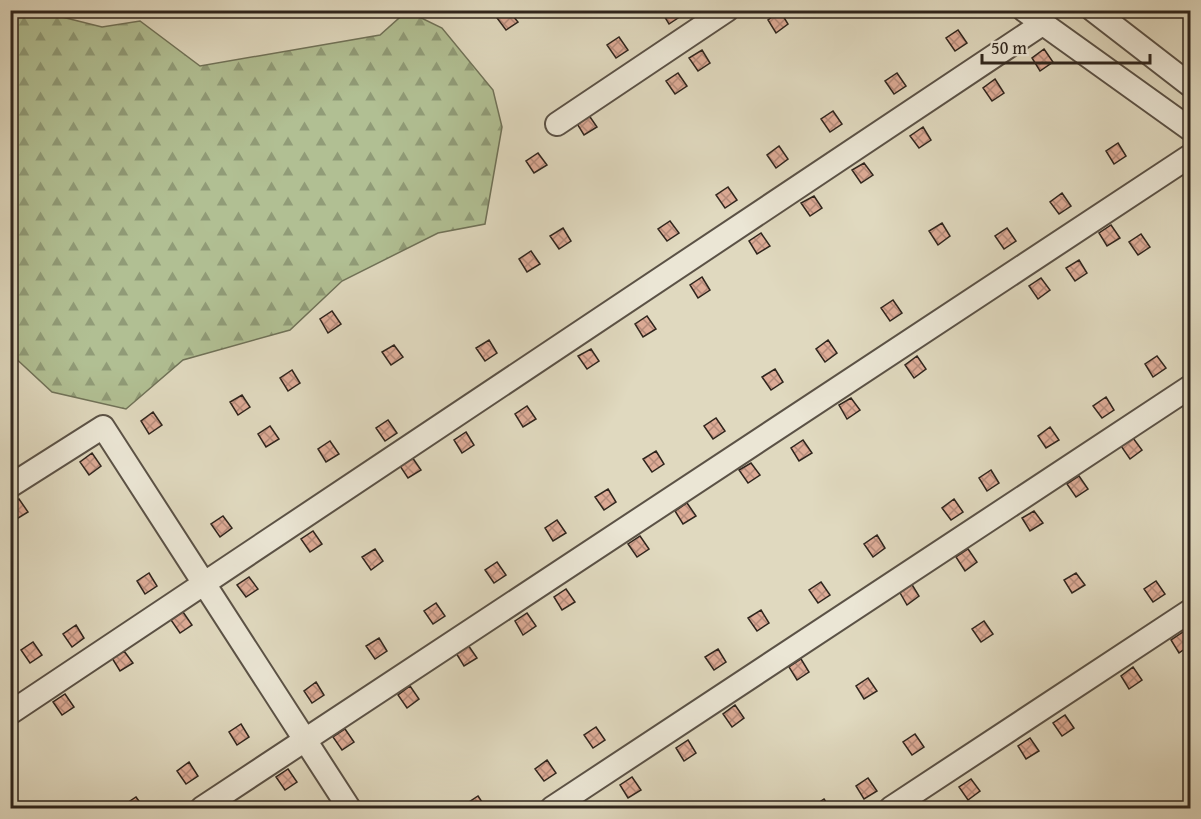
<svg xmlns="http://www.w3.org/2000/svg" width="1201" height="819" font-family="'Gentium Book Plus',serif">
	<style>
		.forest { fill: url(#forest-firs); stroke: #707258; stroke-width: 1.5 }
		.building { fill: url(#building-cross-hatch); stroke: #2f251d; stroke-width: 1.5 }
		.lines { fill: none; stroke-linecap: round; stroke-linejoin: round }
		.minor-casing { stroke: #5b5246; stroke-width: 26 }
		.minor { stroke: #ebe6d5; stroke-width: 22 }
	</style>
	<defs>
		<pattern id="forest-firs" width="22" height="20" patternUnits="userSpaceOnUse" patternTransform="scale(1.5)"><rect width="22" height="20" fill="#b1bf93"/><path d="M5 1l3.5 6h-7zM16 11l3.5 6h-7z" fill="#909b77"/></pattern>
		<pattern id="building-cross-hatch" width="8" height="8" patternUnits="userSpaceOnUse" patternTransform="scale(1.5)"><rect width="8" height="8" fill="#ddab96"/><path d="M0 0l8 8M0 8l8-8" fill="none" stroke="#b48b7a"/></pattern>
	</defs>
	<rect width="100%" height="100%" fill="#e0d9bf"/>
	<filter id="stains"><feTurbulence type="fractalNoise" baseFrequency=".00333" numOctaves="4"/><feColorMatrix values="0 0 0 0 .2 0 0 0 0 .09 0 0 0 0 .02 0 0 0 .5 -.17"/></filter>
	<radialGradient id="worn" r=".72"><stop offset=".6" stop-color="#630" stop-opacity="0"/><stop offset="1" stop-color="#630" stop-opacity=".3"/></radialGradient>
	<path class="forest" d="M10 11H38L102 27 140 21 200 66 380 35 407 11 442 28 493 90 502 127 485 224 438 233 342 281 290 330 183 360 126 409 52 392 11 354Z"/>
	<path class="building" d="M508 10 518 22 506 30 497 18Z
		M678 10 681 16 669 24 661 11Z
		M780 11 788 24 776 33 768 20Z
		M958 30 967 43 955 51 946 38Z
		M619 37 628 50 616 58 607 45Z
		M1044 49 1053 62 1040 71 1032 58Z
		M702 50 710 63 698 71 689 58Z
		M678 73 687 86 675 94 666 81Z
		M897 73 906 86 894 94 885 81Z
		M995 79 1004 93 992 101 983 88Z
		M833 111 842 124 830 132 821 119Z
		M588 114 597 127 584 135 576 122Z
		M923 127 931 140 919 148 910 136Z
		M1118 143 1126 156 1114 164 1106 151Z
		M779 146 788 159 776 168 767 155Z
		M538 153 547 165 534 173 526 161Z
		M864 163 873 175 861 183 852 170Z
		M728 187 737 200 725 208 716 195Z
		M1062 193 1071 206 1059 214 1050 202Z
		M814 196 822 208 810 216 801 203Z
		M670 221 679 233 667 241 658 229Z
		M942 223 950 236 938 245 929 231Z
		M1111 225 1120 238 1107 246 1099 233Z
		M563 228 571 241 559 249 550 236Z
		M1007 228 1016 241 1004 249 995 236Z
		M761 233 770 246 757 254 749 241Z
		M1141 234 1150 247 1138 255 1129 242Z
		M531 251 540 264 527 272 519 259Z
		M1079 260 1087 273 1075 281 1066 268Z
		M702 277 710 290 698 298 690 285Z
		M1041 278 1050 290 1038 299 1029 286Z
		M893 300 902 313 890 321 881 308Z
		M332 311 341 324 328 333 320 319Z
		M647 316 656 329 643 337 635 324Z
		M489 340 497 353 485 361 476 348Z
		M828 340 837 353 825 362 816 349Z
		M394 345 403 357 391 365 382 352Z
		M591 349 599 361 587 369 578 356Z
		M917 356 926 369 914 378 905 365Z
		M1157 356 1166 368 1153 377 1145 364Z
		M775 369 783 382 771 390 762 377Z
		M292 370 300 383 288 391 280 378Z
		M242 395 250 407 238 415 230 402Z
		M1106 397 1114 410 1102 418 1093 406Z
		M851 398 860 410 847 419 839 405Z
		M527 406 536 419 523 427 515 414Z
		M153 412 162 425 149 434 141 421Z
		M716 418 725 431 713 439 704 426Z
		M388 420 397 433 385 441 376 428Z
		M270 426 279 439 266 447 258 434Z
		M1050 427 1059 440 1046 448 1038 436Z
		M466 432 474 445 462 453 454 440Z
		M1133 438 1142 450 1130 459 1121 446Z
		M803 440 812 453 799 461 791 448Z
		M330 441 339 454 326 462 318 449Z
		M656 451 664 464 652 472 643 459Z
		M92 453 101 466 89 475 80 462Z
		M412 457 421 470 408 478 400 466Z
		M751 463 760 475 748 483 739 470Z
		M991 470 999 483 987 491 979 478Z
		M1079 476 1088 489 1076 497 1067 484Z
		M608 489 616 502 604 510 595 497Z
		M19 499 28 512 15 520 10 513V505Z
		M954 499 963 512 951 520 942 508Z
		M687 503 696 516 683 524 675 511Z
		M1034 511 1043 523 1030 531 1022 518Z
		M223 516 232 528 220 537 211 524Z
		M557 520 566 533 553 541 545 528Z
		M313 531 322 544 310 552 301 539Z
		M877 535 885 548 873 557 864 544Z
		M640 536 649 549 637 557 628 544Z
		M375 549 383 561 371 570 362 557Z
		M968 549 977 562 965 571 956 557Z
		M497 562 506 575 494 583 485 570Z
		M149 573 157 586 145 594 137 581Z
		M1076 573 1085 585 1072 593 1064 580Z
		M249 577 258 589 246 597 237 585Z
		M1156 581 1165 594 1153 602 1144 589Z
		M821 582 830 595 818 603 809 590Z
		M911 583 919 596 907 605 899 591Z
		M566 589 575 602 562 610 554 597Z
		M436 603 445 616 433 624 424 611Z
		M761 610 769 623 757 631 748 618Z
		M183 612 192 625 180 633 171 620Z
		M527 613 536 626 523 635 515 621Z
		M984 621 993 634 981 642 972 629Z
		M76 625 84 638 72 647 63 634Z
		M1183 632 1190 645 1179 653 1171 640Z
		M379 638 387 651 375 659 366 646Z
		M33 642 42 655 30 663 21 650Z
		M468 645 477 658 464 666 456 653Z
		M718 649 726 662 714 670 705 657Z
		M124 651 133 663 120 671 112 658Z
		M801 659 809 672 797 680 789 667Z
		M1133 667 1142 680 1129 689 1121 676Z
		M868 678 877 691 864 699 856 686Z
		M316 682 324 695 312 703 304 691Z
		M410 686 419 699 407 708 398 695Z
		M65 694 74 707 62 715 53 702Z
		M735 705 744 718 732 727 723 714Z
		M1065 715 1074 728 1062 736 1053 723Z
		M241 724 249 737 237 745 229 732Z
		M596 727 605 740 593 748 584 735Z
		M345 729 354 742 342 750 333 737Z
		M915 734 924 747 912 755 903 742Z
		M1030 738 1039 751 1026 759 1018 746Z
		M688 740 696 753 684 761 676 748Z
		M547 760 556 773 544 781 535 769Z
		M189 762 198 776 186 784 177 771Z
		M288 769 297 782 285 790 276 777Z
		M632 777 641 790 628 798 620 785Z
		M868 778 877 791 864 799 856 786Z
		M971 779 980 791 968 800 959 787Z
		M478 796 486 808H469L466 804Z
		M136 797 144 808H126L124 805Z
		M824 799 830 808H813L812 807Z"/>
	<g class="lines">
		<g class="minor-casing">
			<path id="minor" d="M1024 10 1190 129
				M1093 10 1190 85
				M557 124 727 10
				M10 486 103 427 349 808
				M10 713 1042 24
				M202 808 1190 156
				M552 808 1190 387
				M891 808 1190 611"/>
		</g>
		<use href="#minor" class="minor"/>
	</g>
	<rect width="1201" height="819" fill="none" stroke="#e0d9bf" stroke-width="36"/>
	<rect x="12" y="12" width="1177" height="795" fill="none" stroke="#2f251d" stroke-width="3"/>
	<rect x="18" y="18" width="1165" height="783" fill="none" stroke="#2f251d" stroke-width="1.5"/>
	<path d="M982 54v9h168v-9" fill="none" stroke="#2f251d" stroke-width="3"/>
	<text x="991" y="54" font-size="18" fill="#2f251d" stroke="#ebe6d5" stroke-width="4.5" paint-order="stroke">50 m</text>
	<rect width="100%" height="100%" filter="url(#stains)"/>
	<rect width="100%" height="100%" fill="url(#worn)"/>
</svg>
